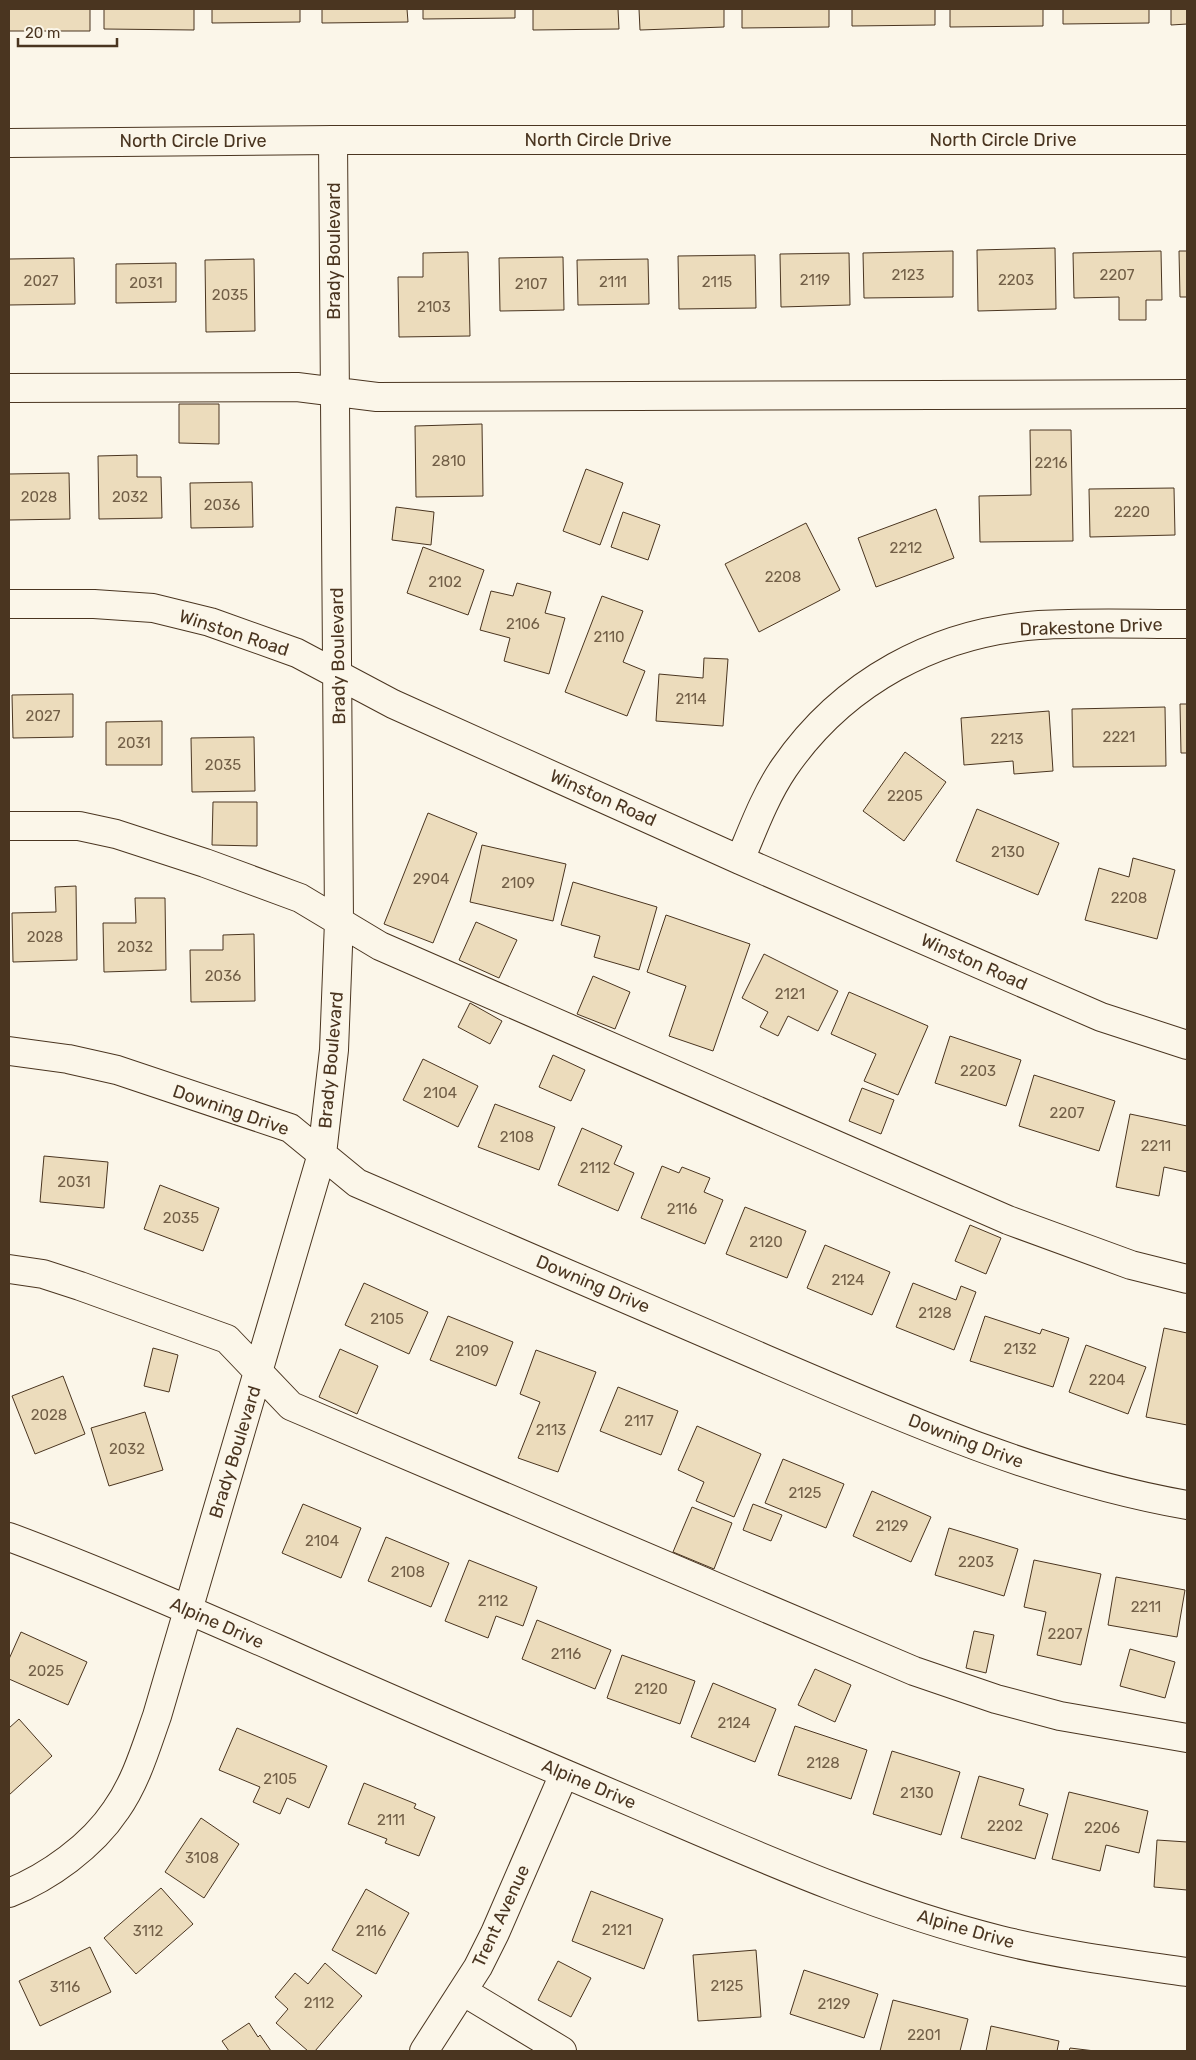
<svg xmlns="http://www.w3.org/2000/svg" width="1196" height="2060" font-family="Rubik,sans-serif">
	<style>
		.building { fill: #ecdcbc; stroke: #4a3520 }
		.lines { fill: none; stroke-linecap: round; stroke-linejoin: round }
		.minor-casing { stroke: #4a3520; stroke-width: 30 }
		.major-casing { stroke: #4a3520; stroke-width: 30 }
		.minor { stroke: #fbf6e9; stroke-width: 28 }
		.major { stroke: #fbf6e9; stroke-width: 28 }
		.labels { text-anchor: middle; stroke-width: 4; stroke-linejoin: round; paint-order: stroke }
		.number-label { font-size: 15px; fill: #725f47 }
		.street-label { font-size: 18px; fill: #4a3520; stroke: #fbf6e9 }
	</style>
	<rect width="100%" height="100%" fill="#fbf6e9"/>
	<path class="building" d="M9 9H90V31H9Z
		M104 9H194V30L104 29Z
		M212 9H300V22L212 23Z
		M322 9H407L408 22 322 23Z
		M423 9H515V18L423 19Z
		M533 9H618L619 29 533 30Z
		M639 9H724V27L640 30Z
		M742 9H829V27L742 28Z
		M852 9H935V25L852 26Z
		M950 9H1043V26L950 27Z
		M1063 9H1149V23L1063 24Z
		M1171 9H1187V24L1171 25Z
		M1055 248 1056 309 978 311 977 250Z
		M953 251V297L864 298 863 253Z
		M1161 251 1162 300H1146V320H1119V297L1074 298 1073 253Z
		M1179 251H1187V297H1180Z
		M468 252 470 336 399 337 398 277H423V253Z
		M849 253 850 305 781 307 780 254Z
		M755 255 756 308 679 309 678 256Z
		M563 257 564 310 500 311 499 258Z
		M74 258 75 304 9 305V259Z
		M254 259 255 331 206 332 205 260Z
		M648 259 649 304 578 305 577 260Z
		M176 263V302L116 303V264Z
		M179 404H219V444L179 443Z
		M482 424 483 496 416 497 415 426Z
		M1030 430H1071L1073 541 980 542 979 496 1031 495Z
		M137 455V477H161L162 518 99 519 98 456Z
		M586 469 623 483 600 545 563 531Z
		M69 473 70 519 9 520V474Z
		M252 482 253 527 191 528 190 483Z
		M1174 488 1175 535 1090 537 1089 489Z
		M396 507 434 512 431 545 392 540Z
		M936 509 954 558 876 587 858 538Z
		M623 512 660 525 648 560 611 547Z
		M806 523 840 590 759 632 725 564Z
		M423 547 484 570 468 615 407 593Z
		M517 583 551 592 545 613 565 618 549 674 504 661 510 638 480 630 491 591 513 596Z
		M602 596 643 611 623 662 645 671 627 716 565 692Z
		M704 658 728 659 723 726 656 721 659 674 703 678Z
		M73 694V737L13 738 12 695Z
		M1180 704H1187V753H1181Z
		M1165 707 1166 766 1073 767 1072 709Z
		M1049 711 1053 771 1014 774 1013 761 964 765 961 718Z
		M162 721V765H106V722Z
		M254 737 255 791 192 792 191 738Z
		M905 752 946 782 904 841 863 811Z
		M213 802H257V846L212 845Z
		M977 809 1059 843 1038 895 956 861Z
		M428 813 477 833 433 943 384 924Z
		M482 845 566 864 553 921 470 902Z
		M1133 858 1175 870 1157 939 1085 920 1099 868 1129 877Z
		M573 882 657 907 639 970 594 957 600 936 561 925Z
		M76 886 77 960 13 962 12 913 56 912 55 887Z
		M135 898H165L166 970 104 972 103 923H136Z
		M666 915 750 944 713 1051 669 1036 686 986 647 972Z
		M476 922 517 940 499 978 459 960Z
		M254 934 255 1001 191 1002 190 950H223V935Z
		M764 954 838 991 818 1031 788 1016 778 1036 760 1027 768 1012 742 998Z
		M593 976 630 992 615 1029 577 1014Z
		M849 992 928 1026 898 1095 864 1081 876 1054 831 1034Z
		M470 1003 502 1021 490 1044 458 1027Z
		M950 1036 1021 1060 1006 1106 935 1083Z
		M553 1055 585 1070 571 1101 539 1087Z
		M423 1059 478 1086 458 1127 403 1100Z
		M1034 1075 1115 1101 1099 1151 1019 1126Z
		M862 1088 894 1100 881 1134 849 1121Z
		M495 1104 555 1127 539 1170 478 1147Z
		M1130 1114 1187 1126V1172L1164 1167 1159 1196 1116 1187Z
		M582 1128 622 1146 614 1164 634 1173 618 1211 558 1185Z
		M44 1156 108 1162 104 1208 40 1202Z
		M662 1166 679 1173 682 1167 710 1178 704 1192 723 1200 705 1244 641 1218Z
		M160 1185 219 1208 203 1251 144 1229Z
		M745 1207 806 1231 787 1278 726 1254Z
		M970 1225 1001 1238 986 1274 955 1261Z
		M825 1245 890 1272 872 1315 807 1288Z
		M364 1283 428 1312 409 1354 345 1325Z
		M913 1283 956 1300 961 1286 976 1292 954 1350 896 1327Z
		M448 1316 513 1342 496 1386 430 1360Z
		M985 1316 1040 1334 1042 1329 1069 1338 1053 1387 970 1361Z
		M1164 1328 1187 1333V1425L1146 1417Z
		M1086 1345 1146 1367 1128 1414 1069 1392Z
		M153 1348 178 1355 169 1392 144 1386Z
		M340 1349 378 1366 357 1414 319 1397Z
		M536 1350 596 1372 558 1472 518 1458 540 1402 520 1394Z
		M63 1376 85 1434 35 1454 12 1396Z
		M618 1387 678 1411 661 1455 600 1431Z
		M145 1412 163 1470 109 1486 91 1428Z
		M697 1426 761 1454 734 1517 696 1501 704 1482 678 1470Z
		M783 1459 844 1484 826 1528 765 1503Z
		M872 1491 931 1517 911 1562 853 1536Z
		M303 1504 361 1528 341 1578 282 1553Z
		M753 1504 782 1515 771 1541 743 1530Z
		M692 1507 732 1523 714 1569 673 1552Z
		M949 1528 1018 1549 1004 1596 935 1575Z
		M386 1537 449 1563 431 1607 368 1581Z
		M469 1560 537 1587 523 1626 496 1616 488 1638 445 1621Z
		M1034 1560 1101 1574 1081 1665 1037 1655 1046 1612 1024 1607Z
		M1116 1577 1185 1590 1177 1637 1108 1625Z
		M537 1620 611 1650 595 1689 522 1659Z
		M974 1631 994 1635 986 1673 966 1668Z
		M21 1632 87 1662 68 1705 9 1679V1659Z
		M1130 1649 1175 1662 1165 1698 1120 1686Z
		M622 1655 695 1681 680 1724 607 1698Z
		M815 1669 851 1685 835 1722 798 1705Z
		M713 1683 776 1709 755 1762 691 1737Z
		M19 1719 52 1756 9 1795V1728Z
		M795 1726 867 1750 851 1799 778 1775Z
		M237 1728 327 1766 309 1808 287 1798 280 1814 253 1802 260 1787 219 1770Z
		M892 1751 960 1772 941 1835 873 1814Z
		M979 1776 1024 1789 1019 1805 1048 1814 1035 1859 961 1838Z
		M364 1783 416 1804 414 1808 435 1817 419 1856 385 1843 387 1839 348 1824Z
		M1069 1792 1148 1811 1139 1853 1106 1845 1100 1871 1052 1859Z
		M201 1818 239 1844 204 1898 165 1872Z
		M1157 1840 1187 1842V1890L1154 1887Z
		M161 1888 193 1924 136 1974 104 1938Z
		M366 1889 409 1913 376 1974 332 1950Z
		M591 1891 663 1919 644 1969 572 1941Z
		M90 1947 111 1992 40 2026 19 1981Z
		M756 1950 761 2017 698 2021 693 1955Z
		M558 1961 591 1978 571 2017 538 2000Z
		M325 1963 362 1996 315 2051H308L276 2023 288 2009 275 1997 295 1973 308 1984Z
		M804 1970 878 1994 864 2038 790 2014Z
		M893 2000 968 2019 960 2051H880Z
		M249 2023 258 2037 260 2035 271 2051H229L222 2041Z
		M991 2026 1059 2041 1057 2051H986Z
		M1070 2048 1095 2051H1069Z"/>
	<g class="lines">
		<g class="minor-casing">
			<path id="minor" d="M9 388 297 387 377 397 1187 394
				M9 604H94L153 608 210 622 297 653 393 704 740 860 1101 1017 1187 1045
				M9 826H79L116 834 205 863 300 898 380 946 1008 1220 1131 1265 1187 1279
				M740 860C753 829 765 796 784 768 843 682 936 632 1039 625 1088 622 1138 624 1187 624
				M9 1051 68 1059 117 1070 290 1128 357 1183C493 1242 629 1300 765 1359 903 1418 1039 1479 1187 1505
				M9 1269 43 1274 80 1286 227 1339 291 1406 914 1671 996 1699 1060 1716 1187 1738
				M9 1537C100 1571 189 1610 278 1649 401 1704 525 1757 650 1810 764 1859 879 1910 1000 1940 1061 1955 1125 1963 1187 1972
				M9 1893C49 1877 92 1846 116 1810 136 1782 146 1747 157 1716L322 1154 334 1050 339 921 333 140
				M464 1992 562 2051
				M424 2051 478 1967 495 1933 564 1774"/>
		</g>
		<g class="major-casing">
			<path id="major" d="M9 143 333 140H1187"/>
		</g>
		<use href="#minor" class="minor"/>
		<use href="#major" class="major"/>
	</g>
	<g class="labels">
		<g class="number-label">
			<text x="908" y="280">2123</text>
			<text x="1117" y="280">2207</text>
			<text x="815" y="285">2119</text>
			<text x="1016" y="285">2203</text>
			<text x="41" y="286">2027</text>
			<text x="613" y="287">2111</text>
			<text x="717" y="287">2115</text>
			<text x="146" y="288">2031</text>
			<text x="531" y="289">2107</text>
			<text x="230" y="300">2035</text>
			<text x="434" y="312">2103</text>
			<text x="449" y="466">2810</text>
			<text x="1051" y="468">2216</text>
			<text x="39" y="502">2028</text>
			<text x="130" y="502">2032</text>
			<text x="222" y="510">2036</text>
			<text x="1132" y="517">2220</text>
			<text x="906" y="553">2212</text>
			<text x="783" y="582">2208</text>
			<text x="445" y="587">2102</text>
			<text x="523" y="629">2106</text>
			<text x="609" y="642">2110</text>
			<text x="691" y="704">2114</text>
			<text x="43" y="721">2027</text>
			<text x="1119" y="742">2221</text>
			<text x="1007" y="744">2213</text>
			<text x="134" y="748">2031</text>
			<text x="223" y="770">2035</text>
			<text x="905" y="801">2205</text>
			<text x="1008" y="857">2130</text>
			<text x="431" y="884">2904</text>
			<text x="518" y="888">2109</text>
			<text x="1129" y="903">2208</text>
			<text x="45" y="942">2028</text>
			<text x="135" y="952">2032</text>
			<text x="223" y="981">2036</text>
			<text x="790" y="999">2121</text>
			<text x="978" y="1076">2203</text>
			<text x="440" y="1098">2104</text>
			<text x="1067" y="1118">2207</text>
			<text x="517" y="1142">2108</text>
			<text x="1156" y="1151">2211</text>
			<text x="595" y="1173">2112</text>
			<text x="74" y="1187">2031</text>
			<text x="682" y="1214">2116</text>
			<text x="181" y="1223">2035</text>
			<text x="766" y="1247">2120</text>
			<text x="848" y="1285">2124</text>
			<text x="935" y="1318">2128</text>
			<text x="387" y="1324">2105</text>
			<text x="1020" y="1354">2132</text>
			<text x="472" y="1356">2109</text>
			<text x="1107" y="1385">2204</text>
			<text x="49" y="1420">2028</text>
			<text x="639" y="1426">2117</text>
			<text x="551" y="1435">2113</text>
			<text x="127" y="1454">2032</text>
			<text x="805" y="1498">2125</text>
			<text x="892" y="1531">2129</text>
			<text x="322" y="1546">2104</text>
			<text x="976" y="1567">2203</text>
			<text x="408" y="1577">2108</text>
			<text x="493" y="1606">2112</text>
			<text x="1146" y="1612">2211</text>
			<text x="1065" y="1639">2207</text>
			<text x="566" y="1659">2116</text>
			<text x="46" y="1676">2025</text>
			<text x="651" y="1694">2120</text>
			<text x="734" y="1728">2124</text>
			<text x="823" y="1768">2128</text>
			<text x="280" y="1784">2105</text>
			<text x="917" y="1798">2130</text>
			<text x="391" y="1825">2111</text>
			<text x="1005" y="1831">2202</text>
			<text x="1102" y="1833">2206</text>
			<text x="202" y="1863">3108</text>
			<text x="617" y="1935">2121</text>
			<text x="148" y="1936">3112</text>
			<text x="371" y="1936">2116</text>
			<text x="727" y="1991">2125</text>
			<text x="65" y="1992">3116</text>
			<text x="319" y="2008">2112</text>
			<text x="834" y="2009">2129</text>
			<text x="924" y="2040">2201</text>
		</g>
		<g class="street-label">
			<text x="598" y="146">North Circle Drive</text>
			<text x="1003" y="146">North Circle Drive</text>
			<text x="193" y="147">North Circle Drive</text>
			<text transform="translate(334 251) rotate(-90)" y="6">Brady Boulevard</text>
			<text transform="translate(1091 627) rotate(-2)" y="6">Drakestone Drive</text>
			<text transform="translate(234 633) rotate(18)" y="6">Winston Road</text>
			<text transform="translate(338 656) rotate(-91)" y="6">Brady Boulevard</text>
			<text transform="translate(603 798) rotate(24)" y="6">Winston Road</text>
			<text transform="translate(974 962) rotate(24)" y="6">Winston Road</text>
			<text transform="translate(331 1060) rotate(-85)" y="6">Brady Boulevard</text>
			<text transform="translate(231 1110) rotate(19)" y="6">Downing Drive</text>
			<text transform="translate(593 1284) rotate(23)" y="6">Downing Drive</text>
			<text transform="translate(966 1441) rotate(21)" y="6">Downing Drive</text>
			<text transform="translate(235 1452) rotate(-73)" y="6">Brady Boulevard</text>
			<text transform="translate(217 1623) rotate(24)" y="6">Alpine Drive</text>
			<text transform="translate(589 1784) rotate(23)" y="6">Alpine Drive</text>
			<text transform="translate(501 1916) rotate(-65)" y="6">Trent Avenue</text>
			<text transform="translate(966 1929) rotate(16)" y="6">Alpine Drive</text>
		</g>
	</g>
	<rect width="1196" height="2060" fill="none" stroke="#4a3520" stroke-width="20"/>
	<path d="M18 38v8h99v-8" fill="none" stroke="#4a3520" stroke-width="2.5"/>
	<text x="25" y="38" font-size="15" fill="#4a3520" stroke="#fbf6e9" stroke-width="4" paint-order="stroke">20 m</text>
</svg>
